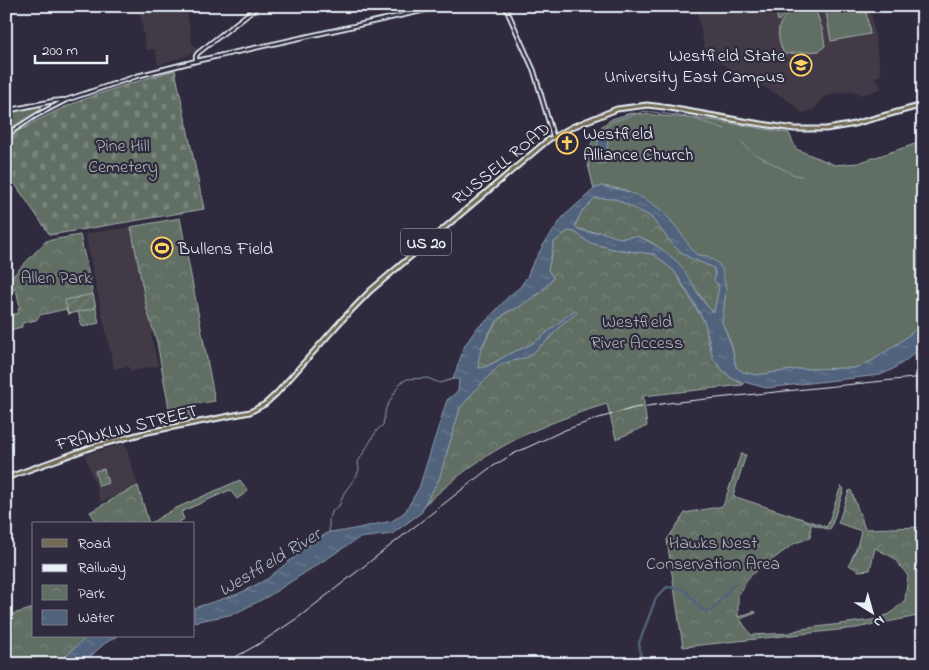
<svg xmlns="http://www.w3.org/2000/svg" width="929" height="670" font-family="'Indie Flower',sans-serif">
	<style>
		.built { fill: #423a46 }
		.grass { fill: #616e63; stroke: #a4b0ae }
		.cemetery { fill: url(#cemetery-stones); stroke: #a4b0ae }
		.park { fill: url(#park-crowns); stroke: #a4b0ae }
		.garden { fill: url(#garden-furrows); stroke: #a4b0ae }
		.water { fill: url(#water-ripples); stroke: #8d9cae; fill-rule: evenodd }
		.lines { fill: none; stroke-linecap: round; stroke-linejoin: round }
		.stream { stroke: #8d9cae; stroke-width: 1 }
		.canal { stroke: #51637c; stroke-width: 2.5 }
		.secondary-casing { stroke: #e8f1f8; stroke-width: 6 }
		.primary-casing { stroke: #e8f1f8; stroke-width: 7 }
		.secondary { stroke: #2f2a3d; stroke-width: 2.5 }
		.primary { stroke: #746b55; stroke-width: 3 }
		.rail { stroke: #e8f1f8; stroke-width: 1 }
		.labels { text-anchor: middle; stroke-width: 4.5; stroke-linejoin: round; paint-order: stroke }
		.shield { fill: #2f2a3d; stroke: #b0b5c0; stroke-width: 1 }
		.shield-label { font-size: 16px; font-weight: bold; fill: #e8f1f8 }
		.poi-label { font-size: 18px; fill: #e8f1f8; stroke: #2f2a3d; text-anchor: start }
		.park-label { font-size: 18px; fill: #abb6b5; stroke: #2f2a3d }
		.street-label { font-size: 18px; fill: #e8f1f8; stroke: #2f2a3d }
		.water-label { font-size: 19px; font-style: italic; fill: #acb8c6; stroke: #2f2a3d }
	</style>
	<defs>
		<pattern id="cemetery-stones" width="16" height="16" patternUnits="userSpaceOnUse" patternTransform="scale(1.25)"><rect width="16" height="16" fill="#616e63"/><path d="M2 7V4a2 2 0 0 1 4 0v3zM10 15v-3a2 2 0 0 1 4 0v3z" fill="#78837a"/></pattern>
		<pattern id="park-crowns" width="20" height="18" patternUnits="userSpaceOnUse" patternTransform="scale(1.25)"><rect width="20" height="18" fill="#616e63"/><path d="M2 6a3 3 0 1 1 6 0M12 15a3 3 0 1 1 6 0" fill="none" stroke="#78837a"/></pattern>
		<pattern id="garden-furrows" width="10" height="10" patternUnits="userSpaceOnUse" patternTransform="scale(1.25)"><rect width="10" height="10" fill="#616e63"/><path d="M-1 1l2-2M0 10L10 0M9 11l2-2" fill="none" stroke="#78837a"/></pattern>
		<pattern id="water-ripples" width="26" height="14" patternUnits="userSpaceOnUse" patternTransform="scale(1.25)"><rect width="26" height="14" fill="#51637c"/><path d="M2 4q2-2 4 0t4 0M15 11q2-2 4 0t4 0" fill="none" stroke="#6a7a8f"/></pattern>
	</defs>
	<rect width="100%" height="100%" fill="#2f2a3d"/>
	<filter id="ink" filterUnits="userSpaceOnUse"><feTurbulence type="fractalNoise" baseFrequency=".02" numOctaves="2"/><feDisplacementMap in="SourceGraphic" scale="10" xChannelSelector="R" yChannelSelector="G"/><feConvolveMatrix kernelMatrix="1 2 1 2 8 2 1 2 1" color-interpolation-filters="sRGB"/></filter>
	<g filter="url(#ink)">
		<path class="built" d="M139 6H186L192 43 197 49 189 55 158 65 155 49 146 50Z
			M696 6H870L881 75 875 77 882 88 861 95 854 91 832 94 823 98 815 109 802 113 788 100 706 55Z
			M131 227 147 310 154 333 151 335 158 366 130 371 128 366 114 369 85 234Z
			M125 443 138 486 101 502 85 455Z"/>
		<path class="grass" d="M775 6H803L789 11 778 21Z
			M825 6H865L870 34 831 41Z
			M804 7 815 8 823 32 825 46 819 51 784 54C773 30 778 14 804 7Z
			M631 113 711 120 789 133 796 149 835 165 858 163 921 142 923 147V323L903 340 872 361 855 368 800 369 756 375 743 372 736 367 732 347 722 322 726 289 720 266 707 256 697 255 626 190 602 186 594 189 586 156 591 144 602 126 612 119Z
			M240 480 248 491 237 499 230 490 181 512 184 519 176 524H149L174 509Z"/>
		<path class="cemetery" d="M175 70 204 209 50 235 6 171V139C60 103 114 88 175 70Z"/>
		<path class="park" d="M40 106 41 110 6 131V113Z
			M595 198 616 199 650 216 674 246 688 257 714 268 715 278 719 287 714 312C706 307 703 299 697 291 683 272 665 246 642 238 632 234 627 239 619 238 613 237 607 233 600 232 591 231 582 233 575 226L582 211Z
			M180 218 215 401 189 405 192 421 172 425 157 342 147 310 131 227Z
			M568 231 575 232 588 242 613 249 654 254 674 271 705 323 710 350 722 370 733 379 744 384 743 385 643 396 647 426 616 439 607 404C560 418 512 437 472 466 455 478 440 492 424 505L439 479 460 408 477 388 501 364 528 357 548 340 563 323 576 313 575 311C562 319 551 330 538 340 527 348 515 350 504 357 496 361 488 367 479 368L477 361 479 353 493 327 505 314 516 308 542 292 553 278 548 270 554 242Z
			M80 235 99 323 82 327 78 312 68 314 66 309 40 315 36 320 22 323V327L9 330 6 316 19 313 18 308 20 307 16 289 6 293V283L46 241Z
			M741 454 746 455 733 496 827 527 841 486 844 489 830 530 811 524 810 538 795 543 750 576 738 595V617L755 611 756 613 740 619 751 635 789 633 801 629 872 620 890 614 905 600 908 576 894 558 875 548 870 570 859 571 849 565 857 547 861 531 838 523 849 491 851 490 865 529 920 527 923 535V615L856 628 683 647 667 540 685 513 723 506Z
			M104 469 108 483 99 486 95 471Z
			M138 486 149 524H98L90 512 115 498V497Z
			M34 608V636H88L57 664H6V616Z"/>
		<path class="garden" d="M93 294 96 308 68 314 65 300Z"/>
		<path class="water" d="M605 135 608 141 606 163 598 164 600 161 597 147 599 136Z
			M601 186C631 191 653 198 673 223 682 233 687 245 697 255L707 256 719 264 722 269 726 289 722 322 732 347 736 367 743 372 756 375 800 369 855 368 872 361 903 340 923 323V346C909 358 897 369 880 375L766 388 733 379 722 370 713 358 705 323 691 297 674 271 654 254 613 249 588 242 575 232 568 231 554 242 548 270 553 278C543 290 531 300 517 308 513 310 509 311 506 313 493 321 475 353 479 368 488 368 496 361 504 357 515 350 528 348 539 339 551 330 562 319 575 310L577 313 563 323 548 340 528 357 501 364 477 388 460 408 439 479 424 505 422 512 392 534 359 538 267 597 234 614 194 622V608L238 594 267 579 313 542 329 532 344 531 392 521 405 512 419 488 447 400 458 391 459 379H453L465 345 477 328 487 320 508 297 520 287 527 277 531 267 544 244 563 217 594 189ZM595 198 616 199 650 216 674 246 688 257 714 268 715 273 714 281 718 284 719 287 714 312C702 306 690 277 681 266 670 253 658 247 644 239 636 234 630 238 622 238 615 238 607 233 600 232 595 232 589 233 584 231 580 230 577 229 575 225L582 211Z
			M88 636H117L104 644 82 664H57Z"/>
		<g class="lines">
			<path class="stream" d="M603 136 607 126 612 122 645 111 689 117 725 129
				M742 142 749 150
				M751 151 753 153
				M755 154 794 175 802 176
				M329 532V520L333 510 339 506 344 493 357 475 359 469 358 462 377 430 383 425 386 408 400 383 407 379 427 378 440 383 453 379"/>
			<path class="canal" d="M642 664 639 643 656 598 667 587 684 589 703 611H711L734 585"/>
			<g class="secondary-casing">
				<path id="secondary" d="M505 6 534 71 553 136
					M196 61V56L198 53 258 6
					M6 111 53 101 64 100
					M6 135 37 115 66 100 137 76 196 61 444 6"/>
			</g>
			<g class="primary-casing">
				<path id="primary" d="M6 478 95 446 148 432 250 412 265 404 276 394 342 320 370 291 548 140 572 127 617 109 647 105 664 107 749 122 794 129H826L850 125 923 105"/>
			</g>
			<use href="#secondary" class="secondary"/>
			<use href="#primary" class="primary"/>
			<path class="rail" d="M223 664 257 645 299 617 487 470 513 454 565 430 599 418 634 408 668 403 923 377"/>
		</g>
	</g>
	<defs>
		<g id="university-ring" transform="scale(1.125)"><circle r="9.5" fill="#2f2a3d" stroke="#ffd166" stroke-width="1.5"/><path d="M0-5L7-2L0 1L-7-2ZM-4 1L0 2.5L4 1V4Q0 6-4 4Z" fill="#ffd166"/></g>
		<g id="church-ring" transform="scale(1.125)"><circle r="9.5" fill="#2f2a3d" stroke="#ffd166" stroke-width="1.5"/><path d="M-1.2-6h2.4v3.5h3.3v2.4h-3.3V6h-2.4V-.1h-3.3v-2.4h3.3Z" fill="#ffd166"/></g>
		<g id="stadium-ring" transform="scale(1.125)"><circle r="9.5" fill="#2f2a3d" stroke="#ffd166" stroke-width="1.5"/><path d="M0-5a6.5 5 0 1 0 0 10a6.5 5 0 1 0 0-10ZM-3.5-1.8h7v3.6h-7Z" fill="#ffd166"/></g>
	</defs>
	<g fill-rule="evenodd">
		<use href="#university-ring" x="801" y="65"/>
		<use href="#church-ring" x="567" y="143"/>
		<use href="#stadium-ring" x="162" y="248"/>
	</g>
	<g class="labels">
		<rect class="shield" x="401" y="228.5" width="50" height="27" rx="4"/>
		<g class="shield-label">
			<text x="426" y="248">US 20</text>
		</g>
		<g class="poi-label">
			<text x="785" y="61" text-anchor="end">Westfield State<tspan x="785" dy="21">University East Campus</tspan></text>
			<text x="583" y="139">Westfield<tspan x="583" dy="21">Alliance Church</tspan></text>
			<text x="178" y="254">Bullens Field</text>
		</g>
		<g class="park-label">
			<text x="123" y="151">Pine Hill<tspan x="123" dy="21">Cemetery</tspan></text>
			<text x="56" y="283">Allen Park</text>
			<text x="637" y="327">Westfield<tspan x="637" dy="21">River Access</tspan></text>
			<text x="713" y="548">Hawks Nest<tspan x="713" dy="21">Conservation Area</tspan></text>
		</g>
		<g class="street-label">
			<text transform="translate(501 163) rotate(-39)" y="6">RUSSELL ROAD</text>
			<text transform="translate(127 427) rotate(-14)" y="6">FRANKLIN STREET</text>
		</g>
		<g class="water-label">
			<text transform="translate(269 561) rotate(-31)" y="7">Westfield River</text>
		</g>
	</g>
	<rect width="929" height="670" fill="none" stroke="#2f2a3d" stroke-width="25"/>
	<rect x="12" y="12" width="904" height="645" fill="none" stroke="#e8f1f8" stroke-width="2" filter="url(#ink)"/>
	<rect x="32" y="522" width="162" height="115" fill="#2f2a3d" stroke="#797a88"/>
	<rect x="42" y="539" width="25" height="8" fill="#746b55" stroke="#797a88"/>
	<text x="78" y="548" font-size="15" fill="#e8f1f8">Road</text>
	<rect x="42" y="564" width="25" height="8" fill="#e8f1f8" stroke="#797a88"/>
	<text x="78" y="572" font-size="15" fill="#e8f1f8">Railway</text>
	<rect x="42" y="585" width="25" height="15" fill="url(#park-crowns)" stroke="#797a88"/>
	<text x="78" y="598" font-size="15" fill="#e8f1f8">Park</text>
	<rect x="42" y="610" width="25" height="15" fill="url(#water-ripples)" stroke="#797a88"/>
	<text x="78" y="622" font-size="15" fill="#e8f1f8">Water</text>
	<g transform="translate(872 612) rotate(143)" stroke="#2f2a3d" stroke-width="4" paint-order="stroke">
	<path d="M0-4L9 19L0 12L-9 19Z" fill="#e8f1f8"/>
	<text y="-8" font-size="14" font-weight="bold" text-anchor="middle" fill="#e8f1f8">N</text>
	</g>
	<path d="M35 55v8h72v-8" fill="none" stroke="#e8f1f8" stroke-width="2.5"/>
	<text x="42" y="55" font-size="15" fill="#e8f1f8" stroke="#2f2a3d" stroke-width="4" paint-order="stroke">200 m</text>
</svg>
